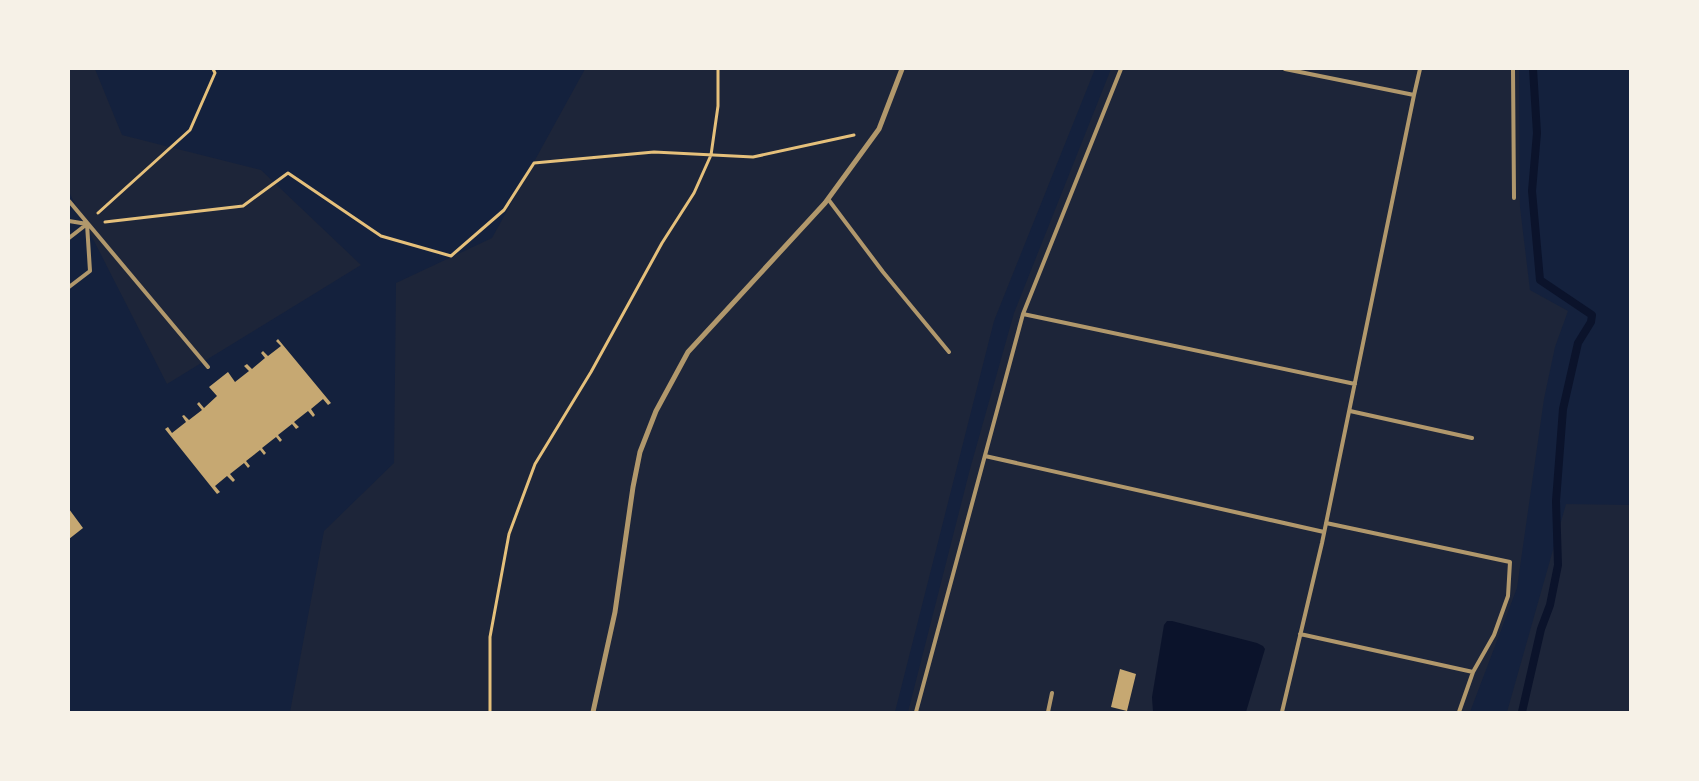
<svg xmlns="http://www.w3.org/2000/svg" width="1699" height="781" font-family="'DM Sans',sans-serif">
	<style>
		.green { fill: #1d2539 }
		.water { fill: #0b132b }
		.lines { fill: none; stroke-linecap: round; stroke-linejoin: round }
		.stream { stroke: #0b132b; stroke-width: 8 }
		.building { fill: #c6a872 }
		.path { stroke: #e5c07b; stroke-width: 3 }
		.service { stroke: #b1986c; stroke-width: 4 }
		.minor { stroke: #b1986c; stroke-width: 5 }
	</style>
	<rect width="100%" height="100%" fill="#14213d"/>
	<path class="green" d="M69 69H95L122 135 261 170 361 265 167 384 69 192Z
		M585 69H1095L994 321 895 712H290L324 531 394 463 396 283 492 238Z
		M1111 69H1519L1520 207 1530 290 1568 311 1555 347 1544 399 1517 588 1470 712H908L970 469 1014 313Z
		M1566 504 1630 505V712H1507Z"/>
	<path class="water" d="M1167 621H1172L1257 643 1263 646 1265 649 1246 712H1153L1152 697 1164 625Z"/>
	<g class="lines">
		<path class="stream" d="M1522 712 1541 629 1550 605 1558 565 1556 501 1563 409 1578 343 1591 322 1592 315 1540 280 1532 191 1537 133 1533 69"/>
	</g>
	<path class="building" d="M278 339 331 403 328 405 323 399 311 409 315 415 313 417 308 411 294 422 299 427 296 429 292 424 278 435 282 440 280 442 276 437 262 448 266 453 264 455 260 450 246 461 250 466 248 468 244 463 230 474 235 480 233 482 227 476 215 486 220 492 217 494 165 429 168 427 172 433 186 422 182 416 184 415 189 420 202 410 197 404 199 402 204 408 217 396 209 387 228 372 235 382 249 371 244 366 247 364 252 369 265 358 261 353 263 351 268 356 281 346 276 341Z
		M69 509 83 528 69 539Z
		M1120 669 1136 674 1127 711 1111 707Z"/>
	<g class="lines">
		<path class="path" d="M98 213 190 130 215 73 213 69
			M105 222 243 206 288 173 381 236 451 256 504 210 534 163 654 152 753 157 854 135
			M490 712V637L509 534 535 464 591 372 662 243 694 193 711 155 718 106V69"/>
		<path class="service" d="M1121 69 1023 314 1355 384
			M1513 69 1514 198
			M1414 95 1420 69
			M828 199 883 272 949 352
			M69 201 208 367
			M69 221 87 224
			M69 238 87 224
			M69 287 90 271 87 224
			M1350 411 1472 438
			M985 456 1324 532
			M1326 523 1510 562 1508 596 1494 635 1473 672 1459 712
			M1300 634 1473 672
			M916 712 1023 314
			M1048 712 1052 693
			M1282 712 1322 543 1414 95 1285 69"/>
		<path class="minor" d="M593 712 615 612 633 487 640 452 656 411 688 352 825 203 879 129 902 69"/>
	</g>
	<rect width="1699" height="781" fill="none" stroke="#f6f1e7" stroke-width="140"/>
</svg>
